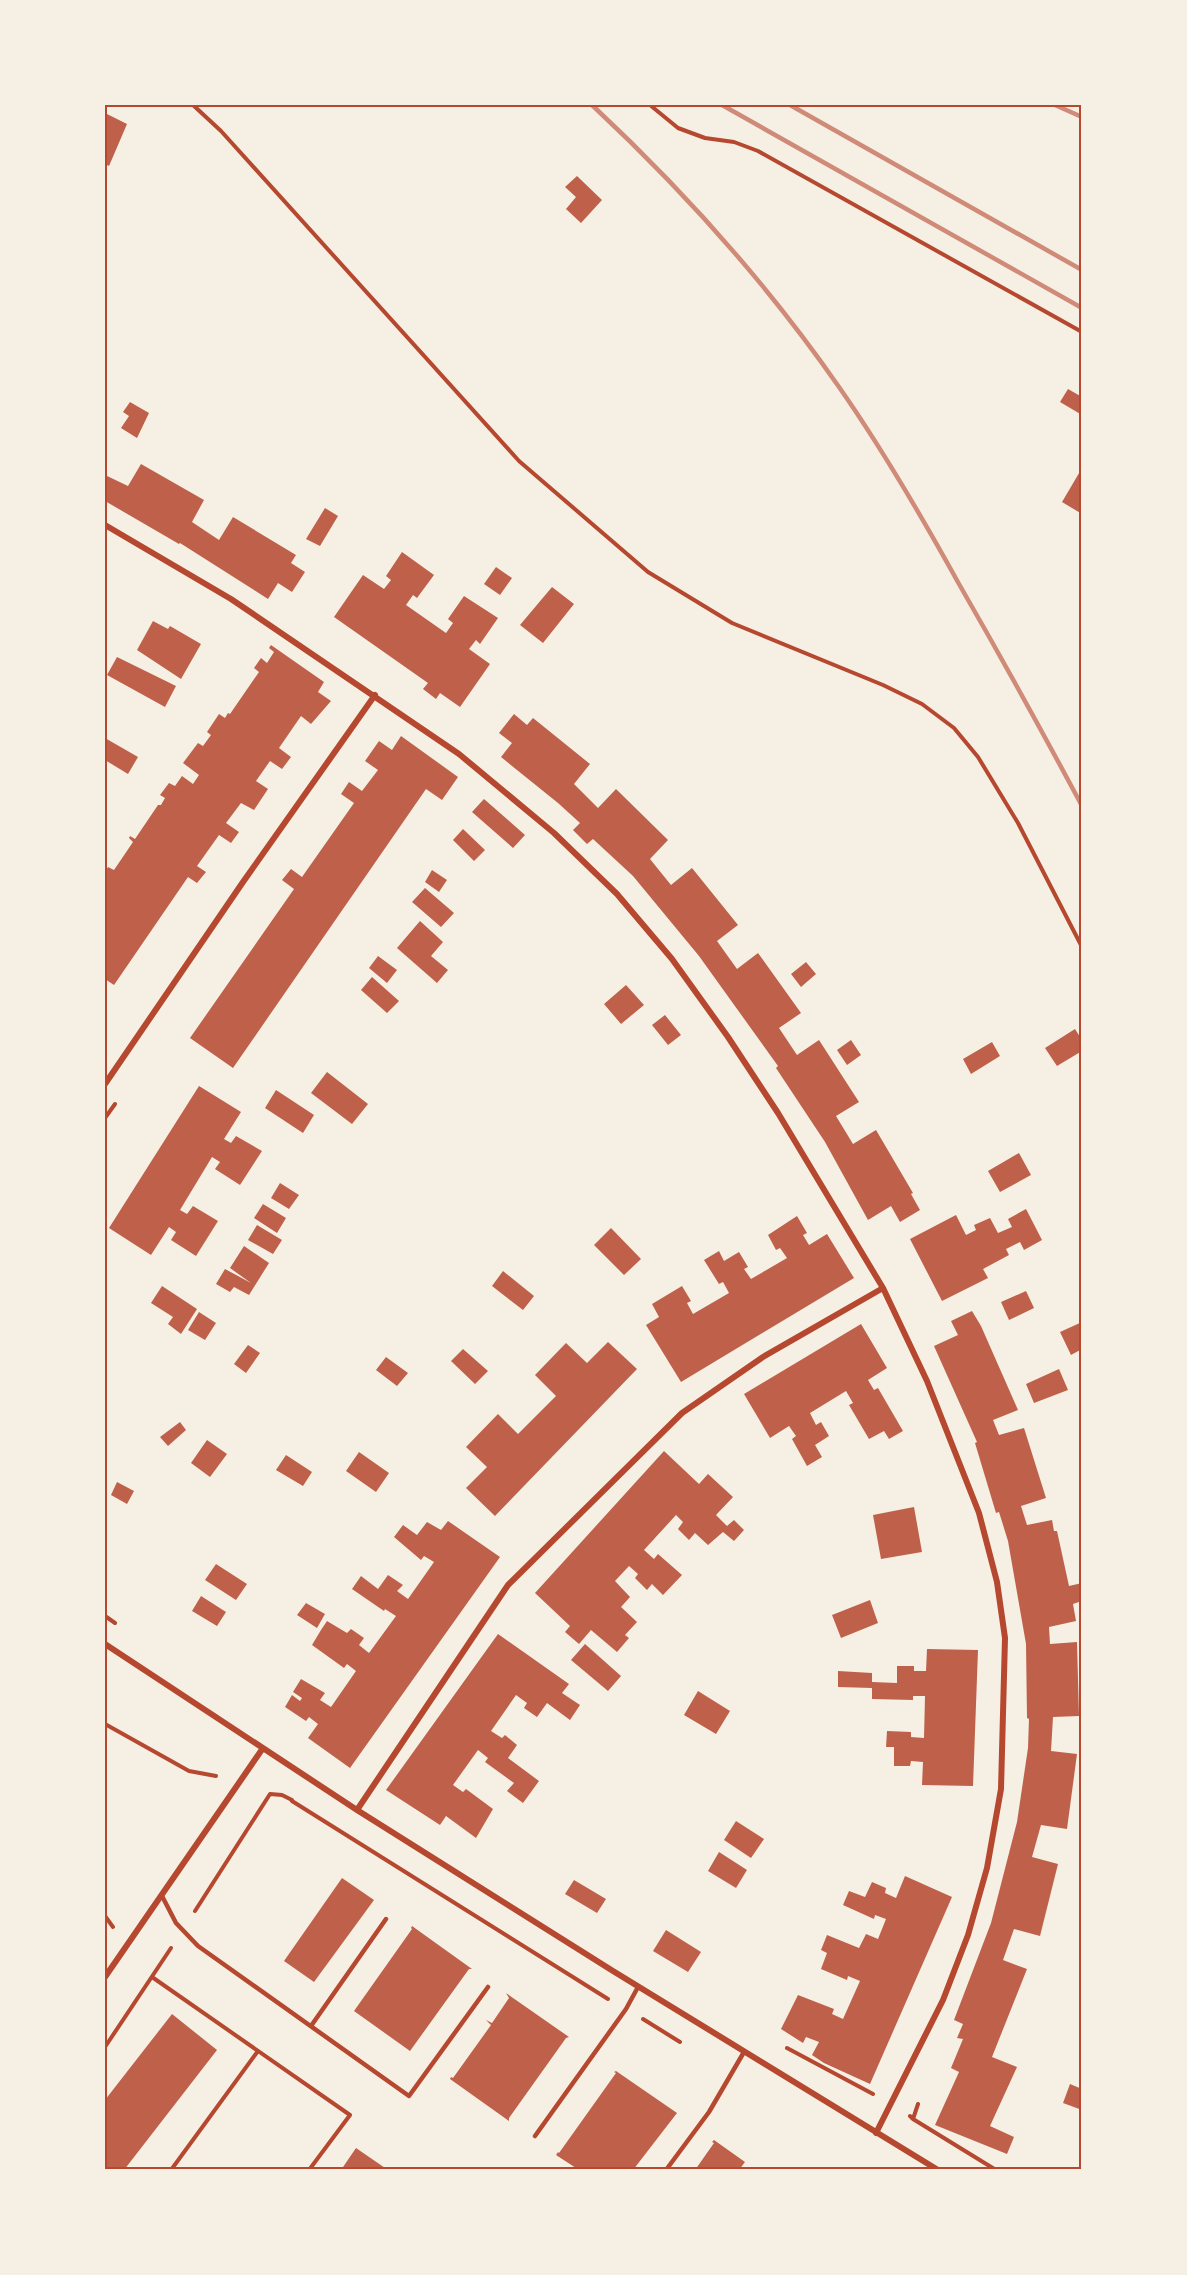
<svg xmlns="http://www.w3.org/2000/svg" width="1187" height="2275" font-family="'Public Sans',sans-serif">
	<style>
		.building { fill: #bf614a }
		.lines { fill: none; stroke-linecap: round; stroke-linejoin: round }
		.path { stroke: #b5482f; stroke-width: 4 }
		.service { stroke: #b5482f; stroke-width: 4.5 }
		.minor { stroke: #b5482f; stroke-width: 6 }
		.rail { stroke: #cf8b77; stroke-width: 4.5 }
		.neatline { fill: none; stroke: #b5482f; stroke-width: 2 }
	</style>
	<rect width="100%" height="100%" fill="#f6efe4"/>
	<path class="building" d="M105 113 127 124 109 166 105 164Z
		M577 176 602 200 581 223 566 209 576 197 565 187Z
		M1068 389 1082 397V415L1060 402Z
		M130 402 149 413 137 438 121 428 129 416 123 412Z
		M141 464 204 500 192 522 219 540 233 517 296 555 291 563 305 572 292 592 278 583 268 599 180 543 179 544 105 501V475L128 486Z
		M1082 468V514L1062 502Z
		M325 508 338 516 320 546 306 539Z
		M402 552 434 575 417 598 413 595 406 605 446 633 453 623 448 619 464 596 498 618 480 644 476 640 469 649 490 664 460 707 440 693 436 699 423 689 428 683 334 617 363 575 384 589 391 580 386 576Z
		M496 567 512 578 500 595 484 584Z
		M552 587 574 604 543 643 520 625Z
		M153 621 168 629 170 626 201 644 181 679 137 650Z
		M271 645 324 682 318 692 331 701 311 724 301 716 279 748 291 757 282 769 270 761 256 781 268 789 254 810 241 803 226 823 239 832 231 843 219 835 197 866 206 872 197 883 188 877 114 985 105 979V872L108 867 114 870 133 842 129 838 130 836 135 839 158 805H161L165 798 160 795 169 783 175 786 182 776 193 784 199 775 183 763 198 743 203 746 211 735 207 732 219 714 225 718 228 713 230 714 259 672 254 668 261 658 267 663 274 652 269 648Z
		M117 657 176 686 165 707 107 675Z
		M514 714 527 725 533 718 590 764 574 784 598 808 616 789 668 840 650 859 671 885 692 868 738 925 717 941 737 969 758 953 801 1013 779 1028 797 1055 819 1040 859 1102 836 1116 853 1144 876 1130 913 1193 911 1194 920 1210 900 1222 891 1206 868 1220 825 1142 776 1068 778 1066 699 956 633 876 593 839 587 844 573 830 580 823 558 803 501 757 512 743 499 733Z
		M401 736 458 777 442 800 426 789 233 1068 190 1038 294 889 282 880 291 869 302 877 354 803 341 794 349 782 362 791 378 770 365 761 379 741 392 750Z
		M105 738 138 757 128 774 105 760Z
		M484 799 525 835 513 848 472 812Z
		M463 829 485 850 474 861 453 840Z
		M432 870 447 880 439 892 425 882Z
		M425 888 454 913 441 927 412 902Z
		M420 921 443 942 431 956 448 970 437 983 397 948Z
		M378 956 397 970 387 983 369 968Z
		M806 962 816 974 801 987 791 974Z
		M372 977 399 1001 387 1013 361 990Z
		M626 985 644 1005 621 1024 604 1004Z
		M665 1015 681 1035 668 1045 652 1025Z
		M1075 1029 1082 1040V1051L1057 1066 1045 1048Z
		M851 1040 861 1055 847 1065 837 1050Z
		M992 1042 1000 1056 971 1074 963 1059Z
		M327 1072 368 1104 352 1124 311 1093Z
		M199 1086 241 1112 224 1139 231 1143 236 1136 262 1151 240 1185 215 1169 220 1162 212 1157 180 1210 187 1214 193 1206 218 1221 196 1256 171 1240 176 1232 169 1227 151 1255 109 1228Z
		M276 1090 314 1115 303 1133 265 1108Z
		M1019 1153 1031 1175 1000 1192 988 1171Z
		M280 1183 299 1195 289 1209 271 1198Z
		M263 1204 286 1218 277 1233 254 1218Z
		M1026 1209 1042 1240 1024 1250 1020 1242 1006 1249 1009 1255 983 1269 988 1278 942 1301 910 1239 956 1215 966 1235 976 1230 974 1225 990 1218 998 1233 1012 1227 1008 1219Z
		M797 1216 807 1233 803 1235 809 1245 827 1234 854 1278 681 1382 646 1325 659 1317 652 1304 682 1286 691 1301 687 1303 693 1314 729 1293 723 1282 719 1284 704 1260 719 1251 724 1261 739 1252 748 1267 744 1269 751 1279 787 1258 780 1248 776 1250 768 1235Z
		M257 1225 282 1240 273 1254 248 1240Z
		M611 1228 641 1259 624 1275 594 1245Z
		M244 1246 269 1263 249 1295 234 1287 230 1292 216 1284 225 1269 251 1283 230 1268Z
		M503 1271 534 1296 523 1310 492 1286Z
		M162 1286 197 1309 181 1334 168 1324 173 1317 151 1303Z
		M1026 1291 1034 1308 1009 1320 1001 1302Z
		M972 1311 981 1326 1018 1410 993 1420 999 1435 1024 1428 1046 1498 1021 1506 1027 1525 1052 1520 1054 1531H1057L1069 1586 1082 1583V1601L1073 1604 1076 1621 1049 1627 1050 1644 1077 1642 1079 1716 1053 1717 1051 1751 1077 1754 1067 1829 1041 1825 1032 1857 1058 1864 1040 1936 1014 1929 1003 1960 1027 1969 992 2057 1017 2067 990 2126 1014 2137 1007 2154 935 2125 959 2072 951 2068 963 2039 957 2038 963 2024 954 2020 991 1923 1017 1822 1028 1748 1029 1719 1027 1718 1026 1644 1008 1541 999 1512 996 1513 975 1443 977 1442 934 1346 958 1335 951 1321Z
		M199 1312 216 1323 205 1340 188 1330Z
		M1082 1322V1349L1071 1355 1060 1332Z
		M861 1324 887 1368 868 1380 874 1390 878 1388 903 1431 889 1439 884 1431 869 1439 849 1405 853 1403 846 1391 810 1413 816 1425 821 1422 829 1436 815 1445 822 1457 807 1466 792 1439 796 1436 789 1426 770 1438 744 1394Z
		M608 1342 637 1369 495 1516 466 1488 487 1467 466 1447 498 1414 518 1434 556 1396 535 1375 566 1343 587 1363Z
		M248 1345 260 1353 246 1373 234 1364Z
		M463 1349 488 1371 475 1384 451 1361Z
		M386 1357 408 1373 397 1386 376 1370Z
		M1059 1369 1068 1390 1034 1403 1026 1384Z
		M180 1422 186 1430 168 1446 160 1437Z
		M207 1440 227 1454 210 1477 191 1463Z
		M664 1451 699 1484 708 1474 733 1497 716 1515 727 1526 734 1520 744 1530 734 1541 723 1532 708 1545 695 1533 689 1540 678 1529 683 1522 676 1515 644 1550 654 1559 658 1554 682 1575 663 1595 652 1584 647 1590 635 1578 638 1574 629 1566 615 1581 630 1597 621 1607 637 1622 625 1635 629 1638 617 1652 591 1630 579 1644 565 1632 570 1626 535 1593Z
		M359 1452 389 1473 376 1492 346 1471Z
		M286 1455 312 1472 303 1486 276 1470Z
		M117 1482 134 1491 127 1504 111 1495Z
		M914 1507 922 1552 881 1559 873 1515Z
		M448 1521 500 1557 350 1768 308 1738 318 1724 309 1717 306 1721 285 1707 292 1695 300 1701 302 1698 293 1692 301 1679 325 1693 320 1700 331 1707 356 1671 347 1664 344 1668 312 1645 321 1630 327 1621 347 1633 351 1629 364 1638 359 1645 369 1653 396 1616 385 1609 384 1611 352 1589 361 1576 378 1589 388 1575 403 1585 397 1591 408 1599 434 1562 424 1556 421 1560 394 1537 403 1525 417 1535 427 1522 441 1530Z
		M216 1564 247 1584 236 1600 205 1580Z
		M201 1596 226 1612 217 1626 192 1611Z
		M870 1600 878 1623 841 1638 832 1615Z
		M306 1603 325 1614 317 1628 297 1615Z
		M498 1634 569 1684 562 1693 580 1705 570 1720 547 1703 537 1717 524 1708 527 1703 516 1695 491 1731 502 1738 505 1735 517 1745 508 1758 539 1781 523 1803 507 1791 514 1783 485 1762 488 1758 478 1750 453 1785 463 1792 466 1789 493 1809 476 1838 446 1816 440 1825 386 1790Z
		M585 1644 621 1676 608 1691 571 1660Z
		M927 1649 978 1650 973 1786 922 1785 923 1762 911 1761 910 1766H894V1747H886L887 1731 911 1732V1737L924 1738 925 1696H913V1700L872 1699V1688L838 1687V1671L872 1673V1682L897 1683V1666H914V1671H926Z
		M698 1691 730 1711 716 1734 684 1715Z
		M736 1821 764 1839 751 1858 724 1840Z
		M719 1852 747 1870 736 1888 708 1871Z
		M905 1876 952 1897 870 2084 824 2063 812 2055 819 2042 806 2037 803 2043 781 2029 798 1995 834 2009 832 2014 843 2019 860 1981 848 1976 847 1980 821 1969 827 1953 821 1950 827 1935 859 1948 866 1934 878 1939 886 1919 875 1915 874 1919 843 1905 849 1891 865 1897 872 1882 886 1888 885 1893 896 1898Z
		M342 1878 374 1900 314 1982 284 1961Z
		M574 1880 606 1899 597 1913 565 1894Z
		M412 1926 472 1969H469L410 2051 354 2011 412 1929 411 1928Z
		M666 1930 701 1952 688 1972 653 1951Z
		M506 1993 569 2037 566 2038 509 2118V2121L450 2079 451 2077 453 2078 491 2025 486 2020 492 2023 509 1998Z
		M172 2014 217 2050 124 2170H105V2100Z
		M616 2071 677 2113 633 2170H579L556 2155 558 2152 559 2153 616 2073 614 2072Z
		M1070 2084 1082 2089V2110L1063 2103Z
		M714 2140 745 2162 739 2170H695L714 2143 712 2142Z
		M356 2148 388 2170H341Z"/>
	<g class="lines">
		<path class="path" d="M193 105 221 131 519 461 648 572 732 623 883 685 922 704 954 728 978 757 1018 823 1082 947
			M650 105 678 128 705 138 734 142 758 151 1082 332
			M105 1118 115 1104
			M105 1616 115 1623
			M105 1724 189 1771 216 1776
			M292 1801 608 1999
			M195 1911 270 1794 282 1795 292 1800
			M105 1916 113 1927
			M152 1977 350 2115 309 2170
			M643 2019 680 2042
			M105 2047 171 1948
			M787 2048 873 2094
			M910 2116 913 2119 918 2104
			M913 2119 996 2170
			M171 2170 258 2051"/>
		<path class="service" d="M162 1896 176 1923 198 1946 409 2096 488 1987
			M311 2026 386 1919
			M535 2136 626 2009 638 1987
			M666 2170 709 2112 744 2052"/>
		<path class="minor" d="M105 525 231 599 459 754 554 833 617 894 672 959 728 1037 778 1113 883 1288 927 1381 979 1513 997 1582 1005 1638 1001 1789 987 1868 968 1935 943 2000 876 2133
			M105 1084 243 882 375 695
			M105 1644 357 1810 613 1971 938 2170
			M357 1810 508 1585 682 1413 763 1357 883 1288
			M105 1977 263 1748"/>
		<path class="rail" d="M592 105C683 190 768 285 839 387 883 450 922 517 959 584 1001 657 1042 731 1082 806
			M722 105 1082 308
			M790 105 1082 270
			M1055 105 1082 117"/>
	</g>
	<rect width="1187" height="2275" fill="none" stroke="#f6efe4" stroke-width="213"/>
	<rect x="106" y="106" width="974" height="2062" class="neatline"/>
</svg>
